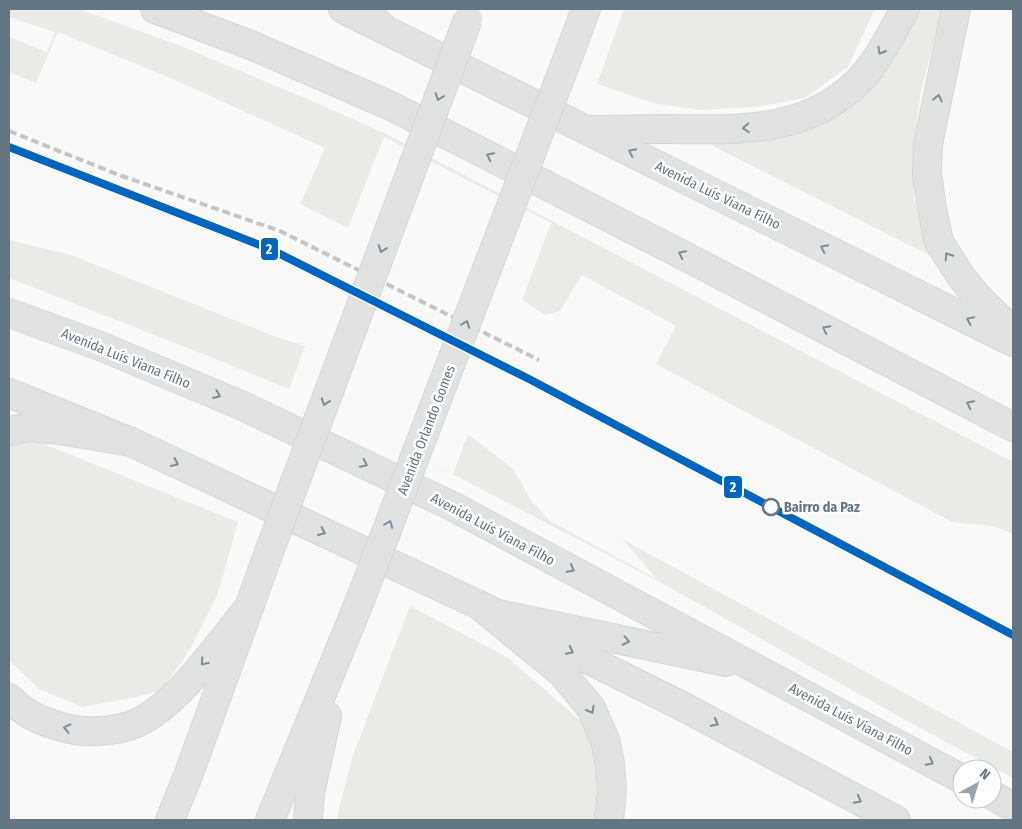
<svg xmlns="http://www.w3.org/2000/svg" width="1022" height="829" font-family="'Fira Sans Condensed',sans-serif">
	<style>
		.green { fill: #e8ebe6 }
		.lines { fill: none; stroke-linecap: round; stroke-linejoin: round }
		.secondary-casing { stroke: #d5d6d7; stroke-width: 30 }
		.primary-casing { stroke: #d5d6d7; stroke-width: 30 }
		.highway-casing { stroke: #d5d6d6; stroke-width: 30 }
		.secondary { stroke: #e1e2e2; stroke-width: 28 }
		.primary { stroke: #e1e2e2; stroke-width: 28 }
		.highway { stroke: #e1e2e2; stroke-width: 28 }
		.rail { stroke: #c3c5c6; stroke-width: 4; stroke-dasharray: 8 4; stroke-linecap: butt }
		.primary-bridge-casing { stroke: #d5d6d7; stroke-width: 30; stroke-linecap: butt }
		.primary-bridge { stroke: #e1e2e2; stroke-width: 28 }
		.metro-1-casing { stroke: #fff; stroke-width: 11 }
		.metro-1 { stroke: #0065bd; stroke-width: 8 }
		.oneway { stroke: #7e8c96 }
		.stop-dot { fill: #fff; stroke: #657683; stroke-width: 2.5 }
		.labels { text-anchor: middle; stroke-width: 5; stroke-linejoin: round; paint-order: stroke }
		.street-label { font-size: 14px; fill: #657683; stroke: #fff }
		.stop-label { font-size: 14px; font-weight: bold; fill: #657683; stroke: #fff; text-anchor: start }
		.line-badge { stroke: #fff; stroke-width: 2 }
		.badge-label { font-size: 14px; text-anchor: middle; font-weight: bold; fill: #fff }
	</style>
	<rect width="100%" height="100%" fill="#f9f9f9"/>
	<path class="green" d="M9 9H79L181 46 312 101 382 132 1013 462V534L993 526 952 522 656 364 676 326 582 275 560 311 545 315 522 300 551 223 384 137 348 228 300 204 325 148 175 80 58 32 36 83 9 72V37L47 52 55 32 9 17Z
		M624 9H875L848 67 805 98 756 107 700 110 653 103 597 84Z
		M916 9H942L920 95 915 135 913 168 914 198 920 222 941 260 931 256 717 148 700 137H776L821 126 865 96 894 60Z
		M9 240 71 255 274 336 305 346 289 389 453 474 468 434 514 470 530 499 550 521 657 579 622 539 1013 752V778L907 721 658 581 289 389 208 356 9 278Z
		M39 442 238 522 217 596 191 648 161 691 132 698 82 707 39 689 9 660V443Z
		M410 606 507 657 590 729 602 776 601 820H338V812L353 755Z"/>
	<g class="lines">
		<g class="secondary-casing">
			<path id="secondary" d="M343 9 1013 342
				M9 393 131 442 479 605 680 705 896 820"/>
		</g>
		<g class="primary-casing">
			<path id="primary" d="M364 9 385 30
				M956 9 928 144 927 174 932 208 939 242 960 275 975 294 1013 332
				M565 65 586 9
				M588 130C613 130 639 129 664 129 729 129 796 135 849 90 875 69 889 37 905 9
				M9 431 29 427 60 430 131 442
				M479 605 562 673 591 708 605 740 610 764 612 791 609 820
				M9 698C23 713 42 722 62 727 83 734 116 732 137 723 179 703 216 647 246 611
				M170 820 189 773 269 552
				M270 820 359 603
				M308 820 310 793 327 716"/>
		</g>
		<g class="highway-casing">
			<path id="highway" d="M155 9 253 46 391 106 673 250 1013 427
				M9 313 100 346 243 406 454 507 962 779
				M493 613 726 662
				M992 795 1013 807"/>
		</g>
		<use href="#secondary" class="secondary"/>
		<use href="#primary" class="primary"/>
		<use href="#highway" class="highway"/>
		<path class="rail" d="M9 131 119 175 280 231 539 360"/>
		<g class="primary-bridge-casing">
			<path id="primary-bridge" d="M269 552 468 19
				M359 603 565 65"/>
		</g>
		<use href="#primary-bridge" class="primary-bridge"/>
		<g class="metro-1-casing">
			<path id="metro-1" d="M9 147 270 249 529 379 1013 635"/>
		</g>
		<use href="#metro-1" class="metro-1"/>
	</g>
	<defs><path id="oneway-chevron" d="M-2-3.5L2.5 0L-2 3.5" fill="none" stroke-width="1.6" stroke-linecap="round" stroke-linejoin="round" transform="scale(1.25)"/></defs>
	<g class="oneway">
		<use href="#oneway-chevron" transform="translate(881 51) rotate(120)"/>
		<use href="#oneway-chevron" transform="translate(439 97) rotate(110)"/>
		<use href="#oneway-chevron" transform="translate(938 98) rotate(-78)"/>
		<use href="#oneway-chevron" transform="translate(746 128) rotate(175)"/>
		<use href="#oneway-chevron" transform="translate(632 152) rotate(-154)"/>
		<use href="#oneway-chevron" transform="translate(490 156) rotate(-153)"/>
		<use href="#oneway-chevron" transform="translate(824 248) rotate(-154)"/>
		<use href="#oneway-chevron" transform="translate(382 249) rotate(110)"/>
		<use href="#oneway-chevron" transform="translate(682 254) rotate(-153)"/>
		<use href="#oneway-chevron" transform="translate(948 256) rotate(-122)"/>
		<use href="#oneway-chevron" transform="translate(970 320) rotate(-154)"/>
		<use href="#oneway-chevron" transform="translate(466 324) rotate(-69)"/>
		<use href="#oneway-chevron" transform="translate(826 329) rotate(-153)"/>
		<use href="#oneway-chevron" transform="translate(217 395) rotate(23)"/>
		<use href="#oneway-chevron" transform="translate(325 402) rotate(110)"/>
		<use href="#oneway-chevron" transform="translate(970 404) rotate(-153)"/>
		<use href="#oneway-chevron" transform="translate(175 463) rotate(25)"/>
		<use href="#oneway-chevron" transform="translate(364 464) rotate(26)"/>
		<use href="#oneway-chevron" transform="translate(389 524) rotate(-69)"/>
		<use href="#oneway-chevron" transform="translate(322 532) rotate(25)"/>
		<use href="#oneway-chevron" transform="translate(571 569) rotate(28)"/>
		<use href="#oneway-chevron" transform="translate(626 641) rotate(12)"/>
		<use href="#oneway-chevron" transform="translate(570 651) rotate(26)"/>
		<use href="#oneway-chevron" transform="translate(204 662) rotate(130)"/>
		<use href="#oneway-chevron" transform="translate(591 710) rotate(60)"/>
		<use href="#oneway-chevron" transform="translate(715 723) rotate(28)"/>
		<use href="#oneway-chevron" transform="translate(67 728) rotate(-167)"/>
		<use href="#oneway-chevron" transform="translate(930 762) rotate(28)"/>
		<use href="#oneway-chevron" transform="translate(858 800) rotate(28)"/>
	</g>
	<circle class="stop-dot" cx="771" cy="507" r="8"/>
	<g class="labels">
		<g class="street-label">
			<text transform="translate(718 195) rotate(26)" y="5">Avenida Luís Viana Filho</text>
			<text transform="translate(126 358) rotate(22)" y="5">Avenida Luís Viana Filho</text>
			<text transform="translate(426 430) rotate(-69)" y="5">Avenida Orlando Gomes</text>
			<text transform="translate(493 529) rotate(28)" y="5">Avenida Luís Viana Filho</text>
			<text transform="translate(851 719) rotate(28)" y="5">Avenida Luís Viana Filho</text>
		</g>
		<g class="stop-label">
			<text x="784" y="512">Bairro da Paz</text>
		</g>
	</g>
	<g class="line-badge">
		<rect x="260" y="237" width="19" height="24" rx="5" fill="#0065bd"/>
		<rect x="723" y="475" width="20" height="24" rx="5" fill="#0065bd"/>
	</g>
	<g class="badge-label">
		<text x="269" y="254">2</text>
		<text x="733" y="492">2</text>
	</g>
	<rect width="1022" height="829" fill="none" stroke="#657683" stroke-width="20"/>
	<g transform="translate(977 784) rotate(39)"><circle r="24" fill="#ffffff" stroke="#c1c8cd"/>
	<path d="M0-4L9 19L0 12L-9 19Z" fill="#99a4ac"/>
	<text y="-8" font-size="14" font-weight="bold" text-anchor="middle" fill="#657683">N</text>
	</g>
</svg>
